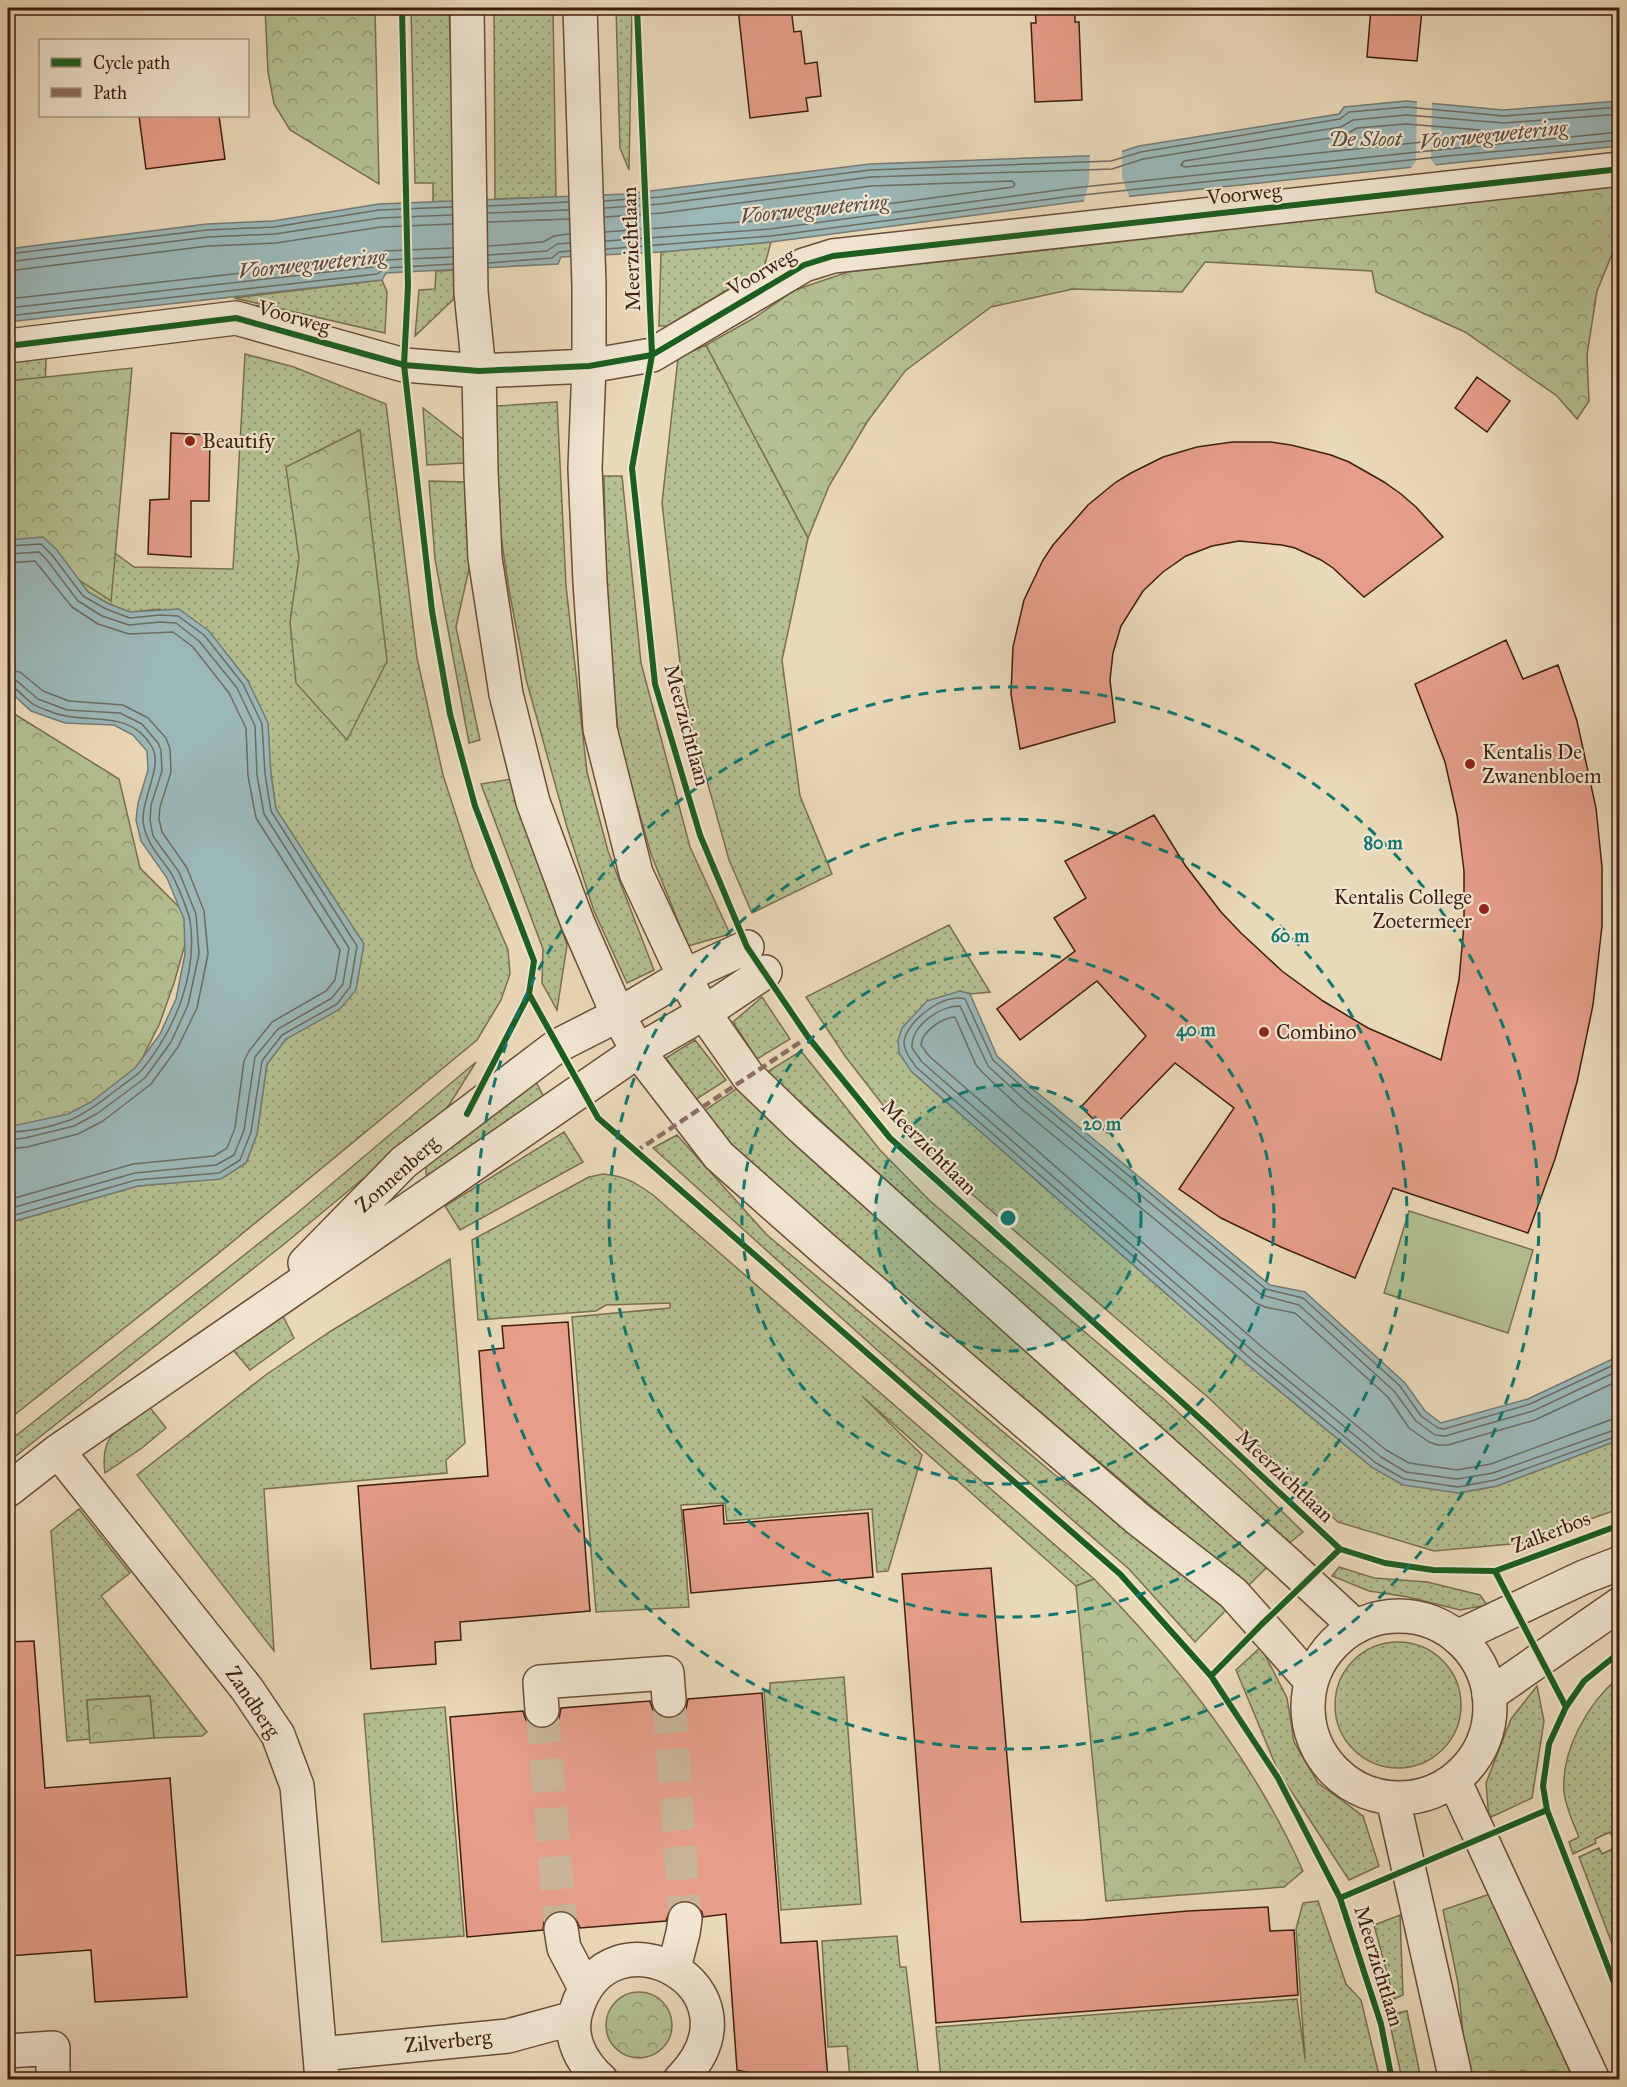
<svg xmlns="http://www.w3.org/2000/svg" width="1627" height="2087" font-family="'IM FELL Great Primer',serif">
	<style>
		.grass { fill: url(#grass-dots); stroke: #7a6f4f; stroke-width: 1.5 }
		.forest { fill: url(#forest-crowns); stroke: #7a6f4f; stroke-width: 1.5 }
		.pitch { fill: #b4c091; stroke: #7a6f4f; stroke-width: 1.5 }
		.water { fill: #9bb8b8; stroke: #767a74; stroke-width: 1.5 }
		.pier { fill: #ead9b9 }
		.lines { fill: none; stroke-linecap: round; stroke-linejoin: round }
		.shore { stroke: #6d6b62; stroke-width: 1.5 }
		.building { fill: #e69e89; stroke: #3f1e0d; stroke-width: 1.5 }
		.minor-tunnel { stroke: #c8b497; stroke-width: 33; stroke-dasharray: 33 16; stroke-linecap: butt }
		.minor-casing { stroke: #6a4d38; stroke-width: 36 }
		.tertiary-casing { stroke: #6a4d38; stroke-width: 36 }
		.minor { stroke: #f1e6d2; stroke-width: 33 }
		.tertiary { stroke: #f1e6d2; stroke-width: 33 }
		.quiet { stroke: #8d6e63; stroke-width: 4.5; stroke-dasharray: 9 4.5; stroke-linecap: butt }
		.cycleway-casing { stroke: #f1e6d2; stroke-width: 10 }
		.cycleway { stroke: #1b5e20; stroke-width: 6 }
		.ring { fill: none; stroke: #0f766e; stroke-width: 3; stroke-dasharray: 10 8 }
		.poi-dot { fill: #8f2418; stroke: #f1e6d2; stroke-width: 2 }
		.labels { text-anchor: middle; stroke-width: 4.5; stroke-linejoin: round; paint-order: stroke }
		.street-label { font-size: 21px; fill: #3f1e0d; stroke: #f1e6d2 }
		.poi-label { font-size: 21px; fill: #3f1e0d; stroke: #f1e6d2; text-anchor: start }
		.water-label { font-size: 22px; font-style: italic; fill: #5b4c40; stroke: #f1e6d2 }
		.centre { fill: #0f766e; stroke: #f1e6d2; stroke-width: 3 }
		.ring-label { font-size: 18px; text-anchor: middle; font-weight: bold; fill: #0f766e; stroke: #f1e6d2; stroke-width: 4.5; stroke-linejoin: round; paint-order: stroke }
	</style>
	<defs>
		<pattern id="grass-dots" width="8" height="8" patternUnits="userSpaceOnUse" patternTransform="scale(1.5)"><rect width="8" height="8" fill="#b4c091"/><path d="M2 2h.1M6 6h.1" fill="none" stroke="#949b75" stroke-width="1.8" stroke-linecap="round"/></pattern>
		<pattern id="forest-crowns" width="20" height="18" patternUnits="userSpaceOnUse" patternTransform="scale(1.5)"><rect width="20" height="18" fill="#b4c091"/><path d="M2 6a3 3 0 1 1 6 0M12 15a3 3 0 1 1 6 0" fill="none" stroke="#949b75"/></pattern>
	</defs>
	<rect width="100%" height="100%" fill="#ead9b9"/>
	<filter id="stains"><feTurbulence type="fractalNoise" baseFrequency=".00333" numOctaves="4"/><feColorMatrix values="0 0 0 0 .2 0 0 0 0 .09 0 0 0 0 .02 0 0 0 .5 -.17"/></filter>
	<radialGradient id="worn" r=".72"><stop offset=".6" stop-color="#630" stop-opacity="0"/><stop offset="1" stop-color="#630" stop-opacity=".3"/></radialGradient>
	<path class="grass" d="M411 8H449L456 201 433 203V183H415Z
		M494 8H553L556 197 495 199Z
		M616 8H632L629 170 620 148Z
		M771 242 764 268 667 326H659L661 252Z
		M459 270V294L415 336 419 290 435 289 436 271Z
		M382 280 387 292 385 333 234 298Z
		M706 345 808 538 782 660 800 796 832 874 752 913 729 860 691 723 680 663 662 503 678 358Z
		M245 354 294 367 386 404 417 658 443 775 473 868 508 950 510 974 501 1000 477 1040 214 1257 8 1420V1223L138 1186 221 1178 246 1163 257 1134 267 1064 286 1039 310 1025 363 944 276 809 271 774 160 609 130 612 109 604 88 592 57 550 8 540V362L46 358 42 499 134 567 233 569Z
		M557 402 566 586 587 772 608 851 654 970 627 983 594 911 567 827 526 679 509 590 493 482V419L497 406Z
		M423 408 464 440 465 463 427 465Z
		M604 476H622L641 663 690 847 730 934 688 946 651 854 619 742 607 616Z
		M429 481 466 482 471 560 456 627 480 740 469 743 435 559Z
		M511 779 567 945 557 1010 542 983 543 949 481 784Z
		M949 925 990 992 970 994 960 991 911 1071 1247 1364 1373 1468 1458 1493 1497 1486 1619 1440V1509L1522 1543 1434 1551 1338 1522 1211 1400 936 1163 900 1127 845 1056 806 997Z
		M762 997 790 1039 757 1059 733 1022Z
		M695 1040 726 1080 695 1100 666 1058Z
		M801 1051 880 1150 930 1201 1165 1400 1240 1470 1303 1532 1288 1544 767 1072Z
		M476 1062 446 1110 283 1245 8 1462V1442L296 1214Z
		M534 1078 548 1105 429 1176 426 1174V1166Z
		M738 1088 757 1108 939 1269 1267 1567 1247 1587 914 1305 779 1196 701 1113Z
		M564 1132 583 1162 460 1230 445 1206Z
		M677 1135 767 1235 1055 1475 1157 1546 1226 1610 1195 1642 1129 1569 876 1349 653 1148Z
		M603 1174C625 1176 635 1182 653 1195L1094 1579 1076 1586 862 1396 922 1455 888 1571 877 1572 872 1509 727 1521 725 1503 681 1505 689 1607 596 1612 572 1317 670 1308V1303L606 1305 596 1311 478 1320 472 1240 589 1177Z
		M450 1259 465 1443 446 1460 447 1473 264 1489 274 1651 137 1475 267 1374 331 1331Z
		M281 1312 294 1338 250 1370 228 1344Z
		M148 1405 166 1428 142 1448 105 1473C99 1434 121 1426 148 1405Z
		M79 1509 130 1573 101 1596 207 1732 202 1736 154 1738 150 1696 87 1700 90 1739 67 1741 51 1531Z
		M1339 1567 1374 1578 1427 1582 1480 1595 1487 1605 1460 1610 1408 1597 1369 1591 1332 1576Z
		M1335 1705a63 63 0 1 1 126 0a63 63 0 1 1-126 0Z
		M1261 1647 1287 1698 1294 1742 1318 1783 1363 1816 1379 1866 1349 1880 1278 1771 1236 1670Z
		M844 1677 861 1904 781 1910 764 1691 770 1690V1683Z
		M1619 1677V1962L1579 1857 1599 1848 1602 1854 1617 1847 1610 1832 1595 1839 1596 1843 1573 1854 1569 1842 1579 1837C1573 1823 1566 1808 1564 1792 1561 1750 1588 1703 1619 1677Z
		M1537 1686 1544 1721 1532 1798 1489 1818 1486 1783 1511 1719Z
		M445 1707 464 1936 382 1942 364 1714Z
		M1318 1901 1346 1984 1361 2000 1380 2079H941L936 2027 1297 1999 1305 2059 1296 1929 1303 1903Z
		M1400 1915 1403 1995 1394 1999 1374 1925Z
		M897 1936 900 1967H906L919 2079H850L847 2046 828 2047 822 1941Z
		M1407 2011 1421 2079H1402L1388 2015Z"/>
	<path class="forest" d="M265 8H375L379 184 290 130 274 104 268 72Z
		M1619 185V237L1597 291 1587 355 1589 401 1577 419 1557 396 1465 332 1376 292 1372 271 1205 262 1182 292 1073 289 991 307 905 371 867 422 829 486 808 538 706 345 754 318 795 290 848 272Z
		M132 368 111 601 53 563 8 567V381Z
		M360 430 387 661 347 740 296 683 290 622 299 558 286 467Z
		M8 710 119 779 140 868 192 920 174 983 159 1025 117 1108 8 1133Z
		M1094 1579C1178 1664 1254 1761 1303 1871L1284 1887 1106 1901 1076 1586Z
		M150 1696 154 1738 90 1743 87 1700Z
		M1493 1893 1568 2067 1572 2079H1471L1464 2045 1458 1983 1443 1910Z
		M606 2025a33 33 0 1 1 66 0a33 33 0 1 1-66 0Z"/>
	<path class="pitch" d="M1409 1211 1533 1250 1508 1333 1384 1293Z"/>
	<path class="water" d="M1406 101 1503 110 1619 101V146L1074 202 771 242 661 252 561 257 558 264 386 273 382 280 8 322V249L207 224 273 221 379 204 626 194 870 164 1111 155 1139 146 1339 114 1344 107Z
		M43 537 57 550 88 592 109 604 130 612 179 609 209 631 248 681 268 723 271 774 276 809 364 944 356 990 340 1009 286 1039 267 1064 257 1134 246 1163 221 1179 138 1186 8 1223V1127L68 1114 91 1102 135 1068 160 1034 176 999 185 954 184 919 167 878 141 841 136 820 138 803 148 770 147 751 133 735 114 725 65 723 31 711 8 690V540Z
		M960 991 970 994 997 1056 1034 1090 1270 1285 1305 1292 1405 1383 1425 1411 1441 1423 1528 1399 1619 1356V1440L1497 1486 1458 1493 1403 1485 1373 1468 1247 1364 911 1071 899 1053 898 1040 902 1028 927 1001Z"/>
	<path class="pier" d="M1417 99 1432 101 1431 160 1436 166 1410 169 1416 161Z
		M1122 149V177L1130 199 1083 204 1089 182 1090 153 1110 152Z"/>
	<g class="lines">
		<path class="shore" d="M1406 124 1480 130 1482 134 1480 136 1185 167 1181 165 1184 161 1343 136 1357 128Z
			M604 201 660 197 870 170 1111 161 1141 152 1340 119 1349 112 1406 107 1504 116 1620 107
			M488 206 568 202
			M605 208 661 204 871 177 1112 169 1143 159 1341 127 1353 120 1406 115 1504 123 1620 114
			M488 213 569 210
			M605 217 662 213 871 186 1012 181 1015 184 1013 187 769 220 605 232
			M488 222 569 219
			M606 241 770 229 1073 188 1447 149 1620 132
			M488 246 543 242 554 236 569 234
			M606 249 771 236 1073 196 1447 156 1620 140
			M8 254 207 230 274 227 379 210 452 207
			M488 255 547 251 557 244 570 243
			M8 262 208 237 275 234 380 218 452 215
			M489 263 552 258 559 252 570 251
			M8 271 208 246 276 243 381 227 452 224
			M8 299 368 259 385 251 452 248
			M8 308 373 267 385 260 453 257
			M8 316 377 274 386 268 453 264
			M8 546 41 544 52 555 83 596 106 609 130 618 160 615 178 616 204 635 243 684 262 724 265 774 271 811 357 946 350 987 337 1004 282 1035 262 1061 251 1132 240 1160 219 1173 136 1180 8 1217
			M8 554 39 552 47 560 78 601 102 616 129 625 160 622 176 623 199 641 237 688 255 726 257 775 264 814 349 948 343 984 332 998 278 1029 255 1057 244 1130 234 1155 216 1165 135 1173 8 1209
			M8 563 35 561 72 607 98 624 129 634 173 632 193 647 229 693 246 728 248 776 256 818 340 950 335 980 326 991 272 1022 249 1051 244 1061 235 1128 227 1148 214 1156 133 1164 8 1200
			M8 670 20 672 43 691 69 701 123 705 148 718 166 738 170 749 171 772 160 807 159 819 162 832 187 868 204 911 208 954 197 1008 178 1047 151 1084 103 1121 78 1134 27 1147 8 1149
			M8 679 17 681 38 699 67 710 120 713 142 724 158 743 161 750 162 771 151 805 150 820 153 836 179 872 196 914 199 954 188 1005 171 1042 145 1078 98 1113 74 1126 25 1138 8 1140
			M8 686C18 687 24 699 33 704 39 708 47 710 54 713 88 725 130 708 152 747 164 768 138 802 144 827 148 845 161 858 171 873 176 881 188 911 190 920 198 974 175 1030 141 1071 135 1077 126 1082 119 1088 104 1099 88 1113 70 1120 51 1127 27 1132 8 1132
			M1620 1362 1530 1404 1444 1429 1438 1428 1421 1416 1400 1386 1303 1298 1266 1289 1030 1094 993 1060 965 999C945 992 906 1021 904 1042 904 1052 911 1059 916 1067L1251 1359 1376 1463 1404 1479 1458 1487 1495 1480 1620 1435
			M1620 1370 1533 1411 1445 1436 1435 1435 1416 1421 1394 1391 1299 1305 1262 1295 1025 1100 988 1066 960 1006C940 1006 911 1025 912 1048L922 1062 1256 1354 1381 1457 1406 1472 1457 1479 1493 1473 1620 1428
			M1620 1380 1535 1420 1448 1445H1438L1429 1442 1409 1428 1388 1397 1295 1313 1265 1307 1256 1303 1019 1107 982 1072 976 1065 955 1017C942 1018 922 1031 921 1045L929 1056 1262 1347 1386 1450 1409 1463 1457 1470 1491 1464 1610 1420 1620 1419"/>
	</g>
	<path class="building" d="M738 8H791L794 32 801 31 805 64 817 62 821 96 806 98 808 111 750 118Z
		M1035 8H1075V22H1079L1082 100 1035 102 1031 23H1036Z
		M1371 8 1422 10 1417 61 1367 57Z
		M139 116H219L225 159 146 169Z
		M1477 377 1510 401 1487 432 1455 408Z
		M171 433 210 435 209 501H191V557L148 554 150 500 169 499Z
		M1232 442H1271L1291 445 1331 455 1349 462 1384 482 1401 494 1416 507 1443 537 1364 597 1333 568 1321 560 1295 548 1282 545 1239 541 1212 546 1186 556 1163 572 1143 591 1121 626 1113 653 1110 680 1115 722 1020 749 1011 694 1013 647 1024 600 1043 560 1053 545 1088 505 1116 482 1131 473 1163 457 1197 447Z
		M1506 640 1523 679 1558 665 1577 721 1596 808 1602 867V926L1593 1005 1577 1082 1555 1159 1528 1233 1393 1188 1355 1278 1281 1247 1221 1218 1179 1189 1234 1108 1175 1063 1107 1133 1081 1107 1146 1036 1097 981 1020 1040 997 1009 1075 951 1054 918 1086 898 1065 861 1154 815 1185 865 1221 912 1241 933 1282 971 1323 1001 1368 1028 1441 1060 1459 980 1464 925V871L1457 815 1445 762 1415 684Z
		M568 1322 590 1611 460 1622 461 1640 435 1642 436 1664 371 1669 358 1486 488 1476 479 1351 504 1348 502 1326Z
		M723 1505 724 1524 868 1513 873 1577 691 1593 683 1510Z
		M991 1568 1021 1922 1084 1920 1188 1911 1268 1907 1270 1931 1294 1930 1298 1995 936 2023 902 1574Z
		M34 1641 45 1788 170 1778 187 1997 95 2002 91 1950 8 1956V1642Z
		M762 1693 781 1943 817 1941 828 2079H754V2074L737 2070 726 1914 703 1917 702 1912 697 1905 687 1900 678 1902 671 1907 666 1921 580 1928 575 1917 568 1912 559 1910 549 1915 544 1922 543 1930 467 1937 450 1717 523 1711 526 1720 533 1727 544 1729 552 1726 559 1719 561 1708 650 1701 653 1710 660 1717 671 1719 680 1715 686 1709 688 1699Z"/>
	<g class="lines">
		<path class="minor-tunnel" d="M669 1700 685 1919
			M542 1710 561 1929"/>
		<g class="minor-casing">
			<path id="minor" d="M8 346 236 318 404 365 479 371
				M589 366 652 355 804 265 833 256 1620 169
				M305 1263 404 1162 557 1046 618 1015 684 976 747 947
				M58 1451 247 1689 278 1735 297 1786 322 2080
				M8 1490 58 1451 638 1051 704 1013 765 972
				M1457 1637 1584 1577 1620 1563
				M1489 1695 1620 1604
				M542 1710 540 1682 667 1673 669 1700
				M561 1929 564 1948 585 1988
				M674 1968 683 1933 685 1919
				M8 2051 53 2048V2074
				M320 2054 508 2036 574 2018
				M601 2080C581 2062 568 2037 576 2011 608 1901 771 1988 680 2080"/>
		</g>
		<g class="tertiary-casing">
			<path id="tertiary" d="M467 8 471 292 479 371 481 472 485 558 506 694 533 802 577 921 618 1015 638 1051 719 1156 824 1249 1138 1519 1233 1593 1311 1681
				M580 8 589 285V366L585 468 590 582 600 729 636 873 684 976 704 1013 748 1076 801 1127 1288 1564 1356 1627
				M479 371 589 366
				M1308 1707a91 91 0 1 1 182 0a91 91 0 1 1-182 0Z
				M1454 1780 1593 2080
				M1393 1799 1456 2080"/>
		</g>
		<use href="#minor" class="minor"/>
		<use href="#tertiary" class="tertiary"/>
		<path class="quiet" d="M635 1152 808 1037"/>
		<g class="cycleway-casing">
			<path id="cycleway" d="M402 8 408 286 404 365 432 611 450 714 475 806 534 961 529 994 598 1118 1120 1574 1211 1676 1278 1778 1340 1898 1381 2024 1392 2080
				M637 8 652 355 632 468 655 684 700 835 747 947 808 1037 890 1138 1207 1425 1340 1549 1385 1563 1433 1570 1495 1571 1566 1707 1549 1744 1543 1786 1547 1810 1620 1998
				M8 346 236 318 404 365 479 371 589 366 652 355 804 265 833 256 1620 169
				M467 1114 529 994
				M1495 1571 1620 1525
				M1211 1676 1261 1625 1340 1549
				M1566 1707 1584 1681 1620 1652
				M1340 1898 1547 1810"/>
		</g>
		<use href="#cycleway" class="cycleway"/>
	</g>
	<circle cx="1008" cy="1218" r="133" fill="#0f766e" fill-opacity=".12"/>
	<g class="ring">
		<circle cx="1008" cy="1218" r="133"/>
		<circle cx="1008" cy="1218" r="266"/>
		<circle cx="1008" cy="1218" r="399"/>
		<circle cx="1008" cy="1218" r="531"/>
	</g>
	<g class="poi-dot">
		<circle cx="190" cy="441" r="6"/>
		<circle cx="1470" cy="764" r="6"/>
		<circle cx="1484" cy="909" r="6"/>
		<circle cx="1264" cy="1032" r="6"/>
	</g>
	<g class="labels">
		<g class="street-label">
			<text transform="translate(1244 194) rotate(-6)" y="7">Voorweg</text>
			<text transform="translate(631 249) rotate(-92)" y="7">Meerzichtlaan</text>
			<text transform="translate(761 272) rotate(-30)" y="7">Voorweg</text>
			<text transform="translate(294 317) rotate(16)" y="7">Voorweg</text>
			<text transform="translate(687 725) rotate(75)" y="7">Meerzichtlaan</text>
			<text transform="translate(929 1147) rotate(45)" y="7">Meerzichtlaan</text>
			<text transform="translate(397 1174) rotate(-42)" y="7">Zonnenberg</text>
			<text transform="translate(1285 1476) rotate(43)" y="7">Meerzichtlaan</text>
			<text transform="translate(1551 1532) rotate(-21)" y="7">Zalkerbos</text>
			<text transform="translate(253 1702) rotate(56)" y="7">Zandberg</text>
			<text transform="translate(1379 1966) rotate(73)" y="7">Meerzichtlaan</text>
			<text transform="translate(448 2041) rotate(-6)" y="7">Zilverberg</text>
		</g>
		<g class="poi-label">
			<text x="202" y="448">Beautify</text>
			<text x="1482" y="759">Kentalis De<tspan x="1482" dy="24">Zwanenbloem</tspan></text>
			<text x="1472" y="904" text-anchor="end">Kentalis College<tspan x="1472" dy="24">Zoetermeer</tspan></text>
			<text x="1276" y="1039">Combino</text>
		</g>
		<g class="water-label">
			<text transform="translate(1493 134) rotate(-6)" y="8">Voorwegwetering</text>
			<text x="1365" y="146">De Sloot</text>
			<text transform="translate(814 208) rotate(-6)" y="8">Voorwegwetering</text>
			<text transform="translate(312 263) rotate(-6)" y="8">Voorwegwetering</text>
		</g>
	</g>
	<circle cx="1008" cy="1218" r="9" class="centre"/>
	<g class="ring-label">
		<text x="1383" y="849">80 m</text>
		<text x="1290" y="942">60 m</text>
		<text x="1196" y="1036">40 m</text>
		<text x="1102" y="1130">20 m</text>
	</g>
	<rect width="1627" height="2087" fill="none" stroke="#ead9b9" stroke-width="30"/>
	<rect x="9" y="9" width="1609" height="2069" fill="none" stroke="#3f1e0d" stroke-width="3"/>
	<rect x="15" y="15" width="1597" height="2057" fill="none" stroke="#3f1e0d" stroke-width="1.5"/>
	<rect x="39" y="39" width="210" height="78" fill="#f1e6d2" stroke="#aa9683" stroke-width="1.5"/>
	<rect x="51" y="58" width="30" height="9" fill="#1b5e20" stroke="#aa9683" stroke-width="1.5"/>
	<text x="93" y="69" font-size="18" fill="#3f1e0d">Cycle path</text>
	<rect x="51" y="88" width="30" height="9" fill="#8d6e63" stroke="#aa9683" stroke-width="1.5"/>
	<text x="93" y="99" font-size="18" fill="#3f1e0d">Path</text>
	<rect width="100%" height="100%" filter="url(#stains)"/>
	<rect width="100%" height="100%" fill="url(#worn)"/>
</svg>
